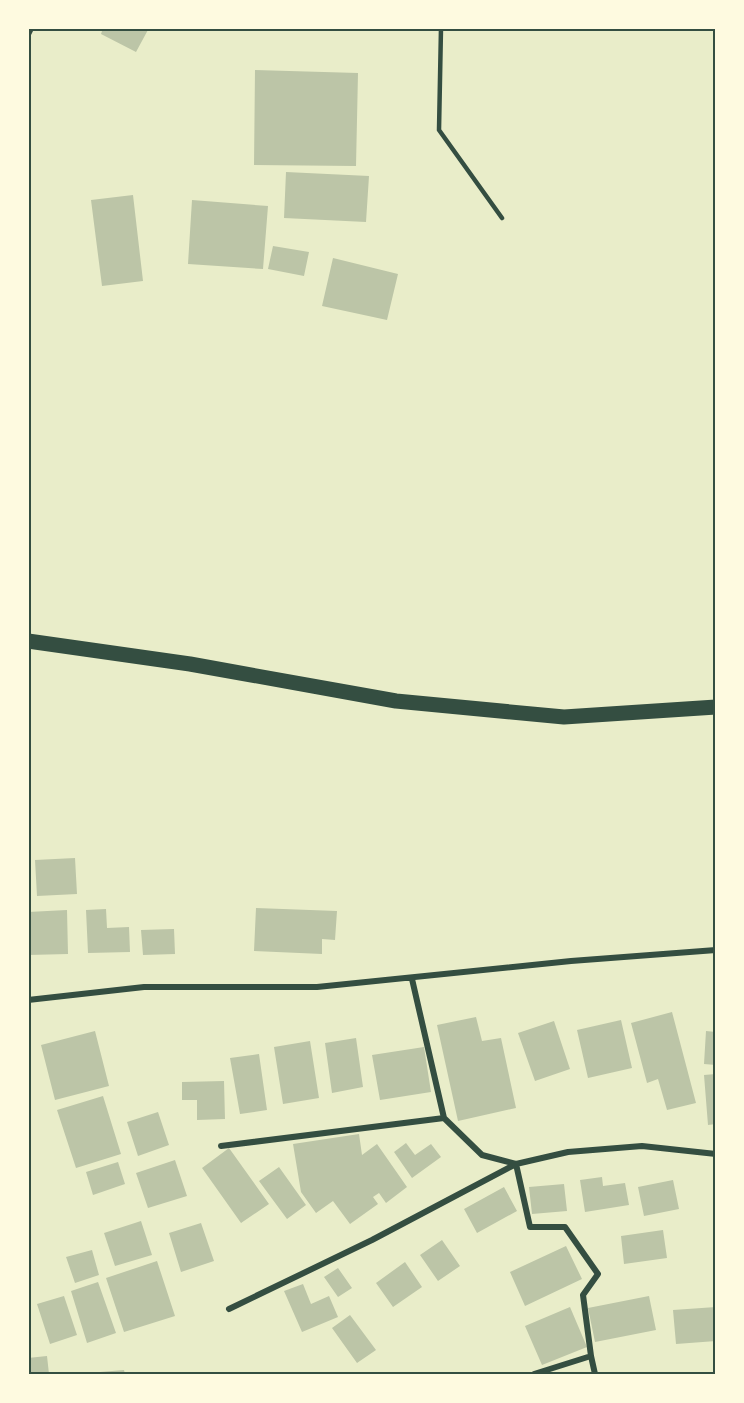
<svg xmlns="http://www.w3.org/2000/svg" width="744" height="1403" font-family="'Golos Text',sans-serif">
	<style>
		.building { fill: #bcc5a7 }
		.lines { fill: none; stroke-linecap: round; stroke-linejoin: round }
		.service { stroke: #344e41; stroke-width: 4.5 }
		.minor { stroke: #344e41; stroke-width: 6 }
		.primary { stroke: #344e41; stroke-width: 15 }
		.neatline { fill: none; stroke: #344e41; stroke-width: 2 }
	</style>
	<rect width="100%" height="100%" fill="#e9edc9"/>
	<path class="building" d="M103 28H149L136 52 101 34Z
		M255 70 358 73 356 166 254 165Z
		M286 172 369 176 366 222 284 218Z
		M133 195 143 281 102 286 91 200Z
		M192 200 268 206 263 269 188 264Z
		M273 246 309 252 304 276 268 269Z
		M333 258 398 274 387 320 322 306Z
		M75 858 77 894 37 896 35 860Z
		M256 908 337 911 335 940 322 939V954L254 951Z
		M106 909 107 928 129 927 130 952 88 953 86 910Z
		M67 910 68 954 28 955V912Z
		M174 929 175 954 143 955 141 930Z
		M672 1012 696 1103 667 1110 658 1079 647 1083 631 1023Z
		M476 1017 482 1041 501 1038 516 1108 458 1121 437 1025Z
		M621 1020 632 1068 588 1078 577 1030Z
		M554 1021 570 1069 535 1081 518 1033Z
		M95 1031 109 1086 55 1100 41 1045Z
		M706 1031 716 1032V1065L704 1064Z
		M356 1038 363 1087 332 1093 325 1043Z
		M310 1041 319 1098 283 1104 274 1047Z
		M424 1047 431 1092 380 1100 372 1055Z
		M259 1054 267 1110 240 1114 230 1058Z
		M716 1074V1124L708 1125 704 1075Z
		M224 1081 225 1119 197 1120V1100H182V1082Z
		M103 1096 121 1154 76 1168 57 1110Z
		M158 1112 169 1145 138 1156 127 1122Z
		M359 1134 362 1155 377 1144 407 1187 386 1203 379 1193 373 1197 378 1204 350 1224 333 1201 316 1213 301 1192 293 1144Z
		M406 1143 415 1155 431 1144 441 1157 412 1178 394 1152Z
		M229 1148 269 1204 241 1223 202 1168Z
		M175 1160 187 1196 148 1208 136 1173Z
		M118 1162 125 1184 93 1195 86 1172Z
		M279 1167 306 1205 287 1219 259 1181Z
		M602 1177 603 1186 625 1183 629 1205 585 1212 580 1180Z
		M673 1180 679 1209 644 1216 638 1187Z
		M564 1184 567 1211 532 1214 529 1187Z
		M504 1187 517 1211 477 1233 464 1209Z
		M141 1221 152 1255 115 1266 104 1233Z
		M201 1223 214 1261 181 1272 169 1233Z
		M663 1230 667 1258 624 1264 621 1236Z
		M442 1240 460 1266 438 1281 420 1255Z
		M566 1246 582 1279 525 1306 510 1272Z
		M92 1250 99 1275 75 1283 66 1257Z
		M157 1261 175 1316 124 1332 106 1278Z
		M405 1262 422 1287 393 1307 376 1283Z
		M338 1268 352 1288 338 1297 324 1277Z
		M98 1282 116 1333 87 1343 71 1291Z
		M303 1284 311 1304 329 1296 338 1317 302 1332 284 1291Z
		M64 1296 77 1335 50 1344 37 1304Z
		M649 1296 656 1330 595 1342 588 1308Z
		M570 1307 587 1347 542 1365 525 1326Z
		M716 1307V1341L676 1344 673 1310Z
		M350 1315 376 1350 357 1363 332 1328Z
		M47 1356 49 1374H28V1358Z
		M124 1370 125 1374H88V1373Z"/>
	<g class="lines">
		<path class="service" d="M441 28 439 130 502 218
			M28 36 32 28"/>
		<path class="minor" d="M412 979 444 1118 482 1155 516 1164 530 1227H565L598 1274 583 1295 591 1356 595 1374
			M28 1000 144 987H317L571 961 716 950
			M221 1146 444 1118
			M229 1309 372 1240 516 1164 568 1152 642 1146 716 1154
			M534 1374 591 1356"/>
		<path class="primary" d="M28 641 190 664 396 701 564 717 716 707"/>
	</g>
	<rect width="744" height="1403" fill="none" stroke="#fefae0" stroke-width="60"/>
	<rect x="30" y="30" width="684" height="1343" class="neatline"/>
</svg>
